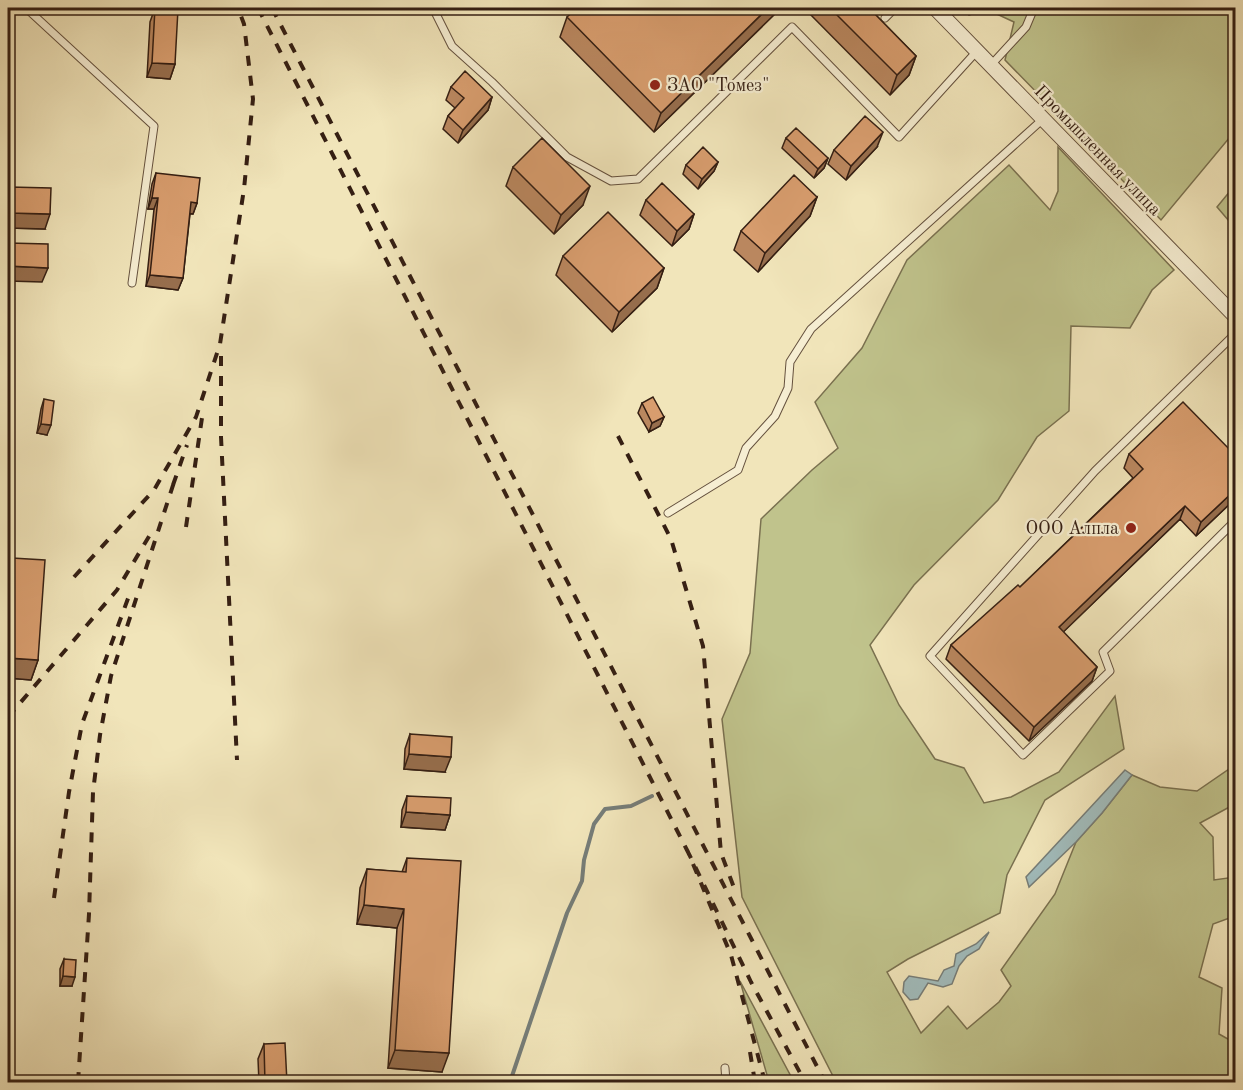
<svg xmlns="http://www.w3.org/2000/svg" width="1243" height="1090" font-family="'Old Standard TT',serif">
	<style>
		.green { fill: #c0c38c; stroke: #7a7150; stroke-width: 1.5 }
		.water { fill: #a1bcbc; stroke: #767d78; stroke-width: 1.5 }
		.lines { fill: none; stroke-linecap: round; stroke-linejoin: round }
		.stream { stroke: #767d78; stroke-width: 4 }
		.lane-casing { stroke: #64503d; stroke-width: 9 }
		.street-casing { stroke: #64503d; stroke-width: 16 }
		.lane { stroke: #f6eed2; stroke-width: 7 }
		.street { stroke: #f6eed2; stroke-width: 14 }
		.rail { stroke: #351f13; stroke-width: 4; stroke-dasharray: 10 10; stroke-linecap: butt }
		.wall { fill: #ba875f; stroke: #351f13; stroke-width: 1.5 }
		.shaded-wall { fill: #976e4d; stroke: #351f13; stroke-width: 1.5 }
		.building { fill: #d89d6e; stroke: #351f13; stroke-width: 1.5 }
		.poi-dot { fill: #8f2418; stroke: #f6eed2; stroke-width: 2 }
		.labels { text-anchor: middle; stroke-width: 4.5; stroke-linejoin: round; paint-order: stroke }
		.poi-label { font-size: 18px; fill: #351f13; stroke: #f6eed2; text-anchor: start }
		.street-label { font-size: 18px; fill: #351f13; stroke: #f6eed2 }
	</style>
	<rect width="100%" height="100%" fill="#f1e5ba"/>
	<filter id="stains"><feTurbulence type="fractalNoise" baseFrequency=".00333" numOctaves="4"/><feColorMatrix values="0 0 0 0 .2 0 0 0 0 .09 0 0 0 0 .02 0 0 0 .5 -.17"/></filter>
	<radialGradient id="worn" r=".72"><stop offset=".6" stop-color="#630" stop-opacity="0"/><stop offset="1" stop-color="#630" stop-opacity=".3"/></radialGradient>
	<path class="green" d="M963 8H1235V131L1161 220 1005 60 1014 22 986 9 969 15Z
		M1058 147 1174 270 1152 290 1130 328 1071 326 1069 411 1037 437 998 500 914 585 870 645 899 705 935 759 964 768 984 803 1011 797 1059 772 1115 696 1124 749 1045 800 1007 875 1000 913 908 959 887 972 921 1033 948 1006 967 1029 999 1002 1011 986 1001 970 1055 894 1076 842 1102 813 1132 775 1160 787 1197 791 1235 765V804L1200 823 1213 837 1214 880 1235 877V916L1213 924 1199 977 1222 988 1219 1034 1235 1043V1081L1234 1082H836L742 897 722 719 750 653 761 519 812 470 838 448 815 402 862 348 907 260 1009 165 1050 210 1058 191Z
		M1235 185V228L1217 207Z
		M740 981 794 1082H769Z"/>
	<path class="water" d="M1125 770 1132 775 1102 813 1076 842 1029 887 1026 877Z
		M989 932 979 949 967 956 959 966 952 984 943 987 928 983 918 999 910 1000 903 992 904 982 909 976 938 981 944 970 954 966 956 954 976 944Z"/>
	<g class="lines">
		<path class="stream" d="M510 1082 567 913 582 881 584 860 594 824 605 809 631 806 652 796"/>
		<g class="lane-casing">
			<path id="lane" d="M26 8 154 126 132 283
				M435 8V12L452 46 492 82 567 157 611 181 638 179 792 27 899 137 977 51
				M885 18 895 8
				M991 65 1026 27 1034 8
				M1236 333 1095 471 930 656 1023 755 1110 671 1103 652 1236 520
				M668 513 738 470 746 448 775 416 788 388 790 362 811 329 1043 119
				M725 1068 726 1082"/>
		</g>
		<g class="street-casing">
			<path id="street" d="M935 8 1236 317"/>
		</g>
		<use href="#lane" class="lane"/>
		<use href="#street" class="street"/>
		<path class="rail" d="M258 8 688 852
			M272 8 825 1082
			M221 356V437L237 760
			M618 436 671 539 703 646 721 853 736 893
			M173 485 187 445
			M186 527 203 411
			M74 577 154 490 196 417 220 344 244 189 253 99 244 24 238 8
			M8 717 117 590 154 528
			M54 898 69 792 82 724 130 593
			M750 1052 755 1082
			M78 1082 89 914 93 792 100 735 111 676 175 479
			M765 1082 731 955 688 852 751 982 805 1082"/>
	</g>
	<path class="wall" d="M155 8 175 64 170 79 147 77 150 22Z
		M781 8 654 132 560 37 567 17Z
		M804 8H869L916 56 909 75 890 95Z
		M451 87 492 97 488 110 458 143 443 129 448 116 455 108 446 100Z
		M786 138 828 158 824 168 814 178 782 148Z
		M877 147 846 180 828 164 834 150Z
		M718 162 714 171 698 189 683 174 686 165Z
		M513 167 583 205 554 234 506 186Z
		M156 173 197 203 193 214H190L183 278 178 290 146 286 154 209H148L152 184Z
		M9 187 45 229 8 228V191Z
		M817 197 810 216 758 272 734 250 741 231Z
		M646 200 694 214 689 229 672 246 640 215Z
		M563 256 664 268 657 288 612 332 556 275Z
		M44 399 47 435 37 433 41 409Z
		M642 403 664 417 660 426 649 432 638 413Z
		M1129 454 1236 456V498L1196 536 1180 519 1063 632 1097 667 1092 681 1029 741 946 659 951 645 1020 587 1133 478 1124 468Z
		M12 558 38 660 31 680 8 678V571Z
		M410 734 445 772 404 769 405 749Z
		M407 796 450 815 445 830 401 827 402 810Z
		M407 858 442 1072 388 1068 397 928 357 924 360 888 367 869 402 872Z
		M64 959 72 986H60V969Z
		M264 1044 287 1083H259L258 1059Z"/>
	<path class="shaded-wall" d="M768 8H781L654 132 661 113Z
		M916 56 909 75 890 95 897 75Z
		M152 63 175 64 170 79 147 77Z
		M492 97 488 110 458 143 463 130Z
		M883 132 877 147 846 180 851 166Z
		M828 158 824 168 814 178 818 169Z
		M718 162 714 171 698 189 702 179Z
		M590 186 583 205 554 234 561 215Z
		M817 197 810 216 758 272 765 253Z
		M152 198H158L154 209H148Z
		M191 202 197 203 193 214 187 213Z
		M8 213 50 214 45 229 8 228Z
		M694 214 689 229 672 246 677 231Z
		M8 266 48 268 42 282 8 281Z
		M664 268 657 288 612 332 619 312Z
		M150 275 183 278 178 290 146 286Z
		M664 417 660 426 649 432 652 423Z
		M41 424 51 425 47 435 37 433Z
		M1236 489V498L1196 536 1201 522Z
		M1185 506 1180 519 1054 641 1059 627Z
		M8 658 38 660 31 680 8 678Z
		M1097 667 1092 681 1029 741 1034 727Z
		M409 754 451 757 445 772 404 769Z
		M8 792H12L8 805Z
		M406 812 450 815 445 830 401 827Z
		M364 905 404 909 397 928 357 924Z
		M63 976 75 977 72 986H60Z
		M395 1050 449 1053 442 1072 388 1068Z"/>
	<path class="building" d="M155 8 178 9 175 64 152 63Z
		M577 8H768L661 113 567 17Z
		M830 8H869L916 56 897 75Z
		M465 71 492 97 463 130 448 116 464 98 451 87Z
		M865 116 883 132 851 166 834 150Z
		M796 128 828 158 818 169 786 138Z
		M542 138 590 186 561 215 513 167Z
		M703 147 718 162 702 179 686 165Z
		M156 173 200 178 197 203 191 202 183 278 150 275 158 198H152Z
		M794 175 817 197 765 253 741 231Z
		M662 183 694 214 677 231 646 200Z
		M9 187 51 188 50 214 8 213Z
		M608 212 664 268 619 312 563 256Z
		M8 243 48 244V268L8 266Z
		M653 397 664 417 652 423 642 403Z
		M44 399 54 401 51 425 41 424Z
		M1183 402 1236 456V489L1201 522 1185 506 1059 627 1097 667 1034 727 951 645 1018 585 1020 587 1143 469 1129 454Z
		M12 558 45 560 38 660 8 658V625Z
		M410 734 452 737 451 757 409 754Z
		M8 754H12V792H8Z
		M407 796 451 798 450 815 406 812Z
		M407 858 461 861 449 1053 395 1050 404 909 364 905 367 869 406 872Z
		M64 959 76 960 75 977 63 976Z
		M285 1043 287 1083H265L264 1044Z"/>
	<g class="poi-dot">
		<circle cx="655" cy="85" r="6"/>
		<circle cx="1131" cy="528" r="6"/>
	</g>
	<g class="labels">
		<g class="poi-label">
			<text x="667" y="91">ЗАО "Томез"</text>
			<text x="1119" y="534" text-anchor="end">ООО Алпла</text>
		</g>
		<g class="street-label">
			<text transform="translate(1098 150) rotate(46)" y="6">Промышленная улица</text>
		</g>
	</g>
	<rect width="1243" height="1090" fill="none" stroke="#f1e5ba" stroke-width="30"/>
	<rect x="9" y="9" width="1225" height="1072" fill="none" stroke="#351f13" stroke-width="3"/>
	<rect x="15" y="15" width="1213" height="1060" fill="none" stroke="#351f13" stroke-width="1.5"/>
	<rect width="100%" height="100%" filter="url(#stains)"/>
	<rect width="100%" height="100%" fill="url(#worn)"/>
</svg>
